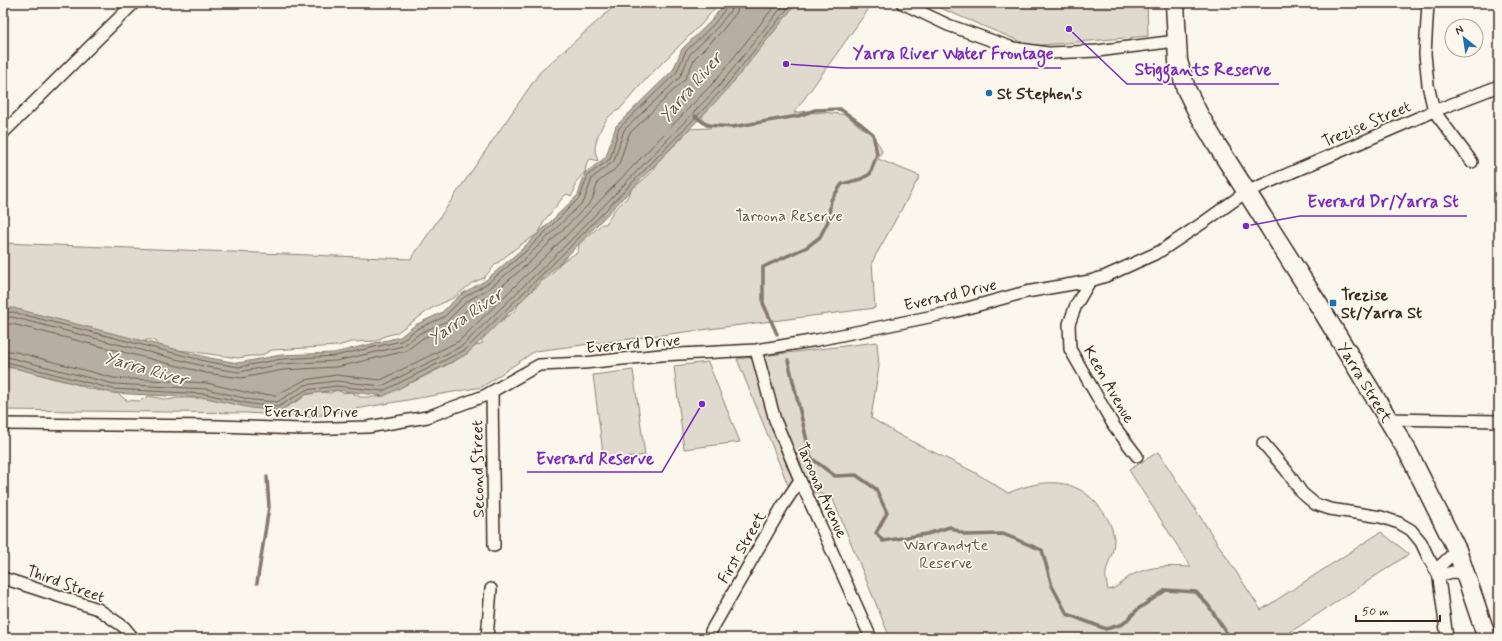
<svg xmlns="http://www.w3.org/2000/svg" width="1502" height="641" font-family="Mynerve,sans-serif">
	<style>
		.green { fill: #dfd9ce; stroke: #8d8276 }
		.water { fill: #b6aea2; stroke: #85796d }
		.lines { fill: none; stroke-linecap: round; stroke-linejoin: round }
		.shore { stroke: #6c5f53; stroke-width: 1 }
		.stream { stroke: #85796d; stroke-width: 3.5 }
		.minor-casing { stroke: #3b2a1e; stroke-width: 14 }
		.primary-casing { stroke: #3b2a1e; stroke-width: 21 }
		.minor { stroke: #fbf7ec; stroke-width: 11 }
		.primary { stroke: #fbf7ec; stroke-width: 18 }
		.poi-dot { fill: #1f6fb2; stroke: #fbf7ec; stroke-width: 1.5 }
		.labels { text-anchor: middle; stroke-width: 3.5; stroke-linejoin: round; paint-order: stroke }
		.poi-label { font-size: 16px; font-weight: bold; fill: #3b2a1e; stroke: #fbf7ec; text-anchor: start }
		.street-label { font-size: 16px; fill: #3b2a1e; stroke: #fbf7ec }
		.park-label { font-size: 16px; fill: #64564a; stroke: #fbf7ec }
		.water-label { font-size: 17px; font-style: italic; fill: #605246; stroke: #fbf7ec }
		.leader { fill: none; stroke: #7b2cbf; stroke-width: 1.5 }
		.callout-dot { fill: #7b2cbf; stroke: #fbf7ec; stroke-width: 1.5 }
		.callout-label { font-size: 17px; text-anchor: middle; font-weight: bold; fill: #7b2cbf; stroke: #fbf7ec; stroke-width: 3.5; stroke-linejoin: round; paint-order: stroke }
	</style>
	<rect width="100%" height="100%" fill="#fbf7ec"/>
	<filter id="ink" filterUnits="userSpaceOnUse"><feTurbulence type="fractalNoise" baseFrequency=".025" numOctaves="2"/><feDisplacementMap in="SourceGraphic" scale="8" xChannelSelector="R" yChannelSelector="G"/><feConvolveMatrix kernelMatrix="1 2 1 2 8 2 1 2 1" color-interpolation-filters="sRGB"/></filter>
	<g filter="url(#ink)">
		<path class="green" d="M618 3H719L700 26 696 29 647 78 619 110C606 114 596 135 595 149 595 153 597 157 598 161L591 159 587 162 585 172 575 183C575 189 575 191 571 196L567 194 564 196 544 221 539 233 520 245 495 265 484 278 472 283 455 297 432 308 396 333 385 336 376 341 351 342 338 346 272 350 260 356H251L238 358 188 351 164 349 153 340H147L139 344 3 318V243L411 259 540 72Z
			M786 3H873L794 113 807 111 815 113 823 112 847 115 858 125 871 134 880 146 882 151 878 159 920 176 872 262 875 308 535 351 482 387 310 417 246 413 3 410V367L21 369 51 378 73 383 89 389 112 392 117 393 126 400 140 401 149 396 168 400 177 398H200L207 395 286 407 301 399 305 395 320 392 330 393 337 390 343 393 351 392 360 397H376L383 396 400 382H413L453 362 461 357 468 349 483 343 481 340 498 321 502 322 505 317 510 315 515 310 522 299 539 285 541 281C552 277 554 269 562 262 565 259 574 255 578 252L579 244 602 224H606L614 210 626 199 632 189 650 174 658 161 683 137V133L689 129 710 128 711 125 704 121 702 118 703 115Z
			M928 3H1147L1148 36 1031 46Z
			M877 342 879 366 871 418 903 437 974 472 1008 493C1042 479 1076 475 1101 509 1108 518 1113 528 1114 539 1114 554 1109 559 1106 572 1105 578 1107 584 1108 590 1118 589 1123 580 1132 575 1153 565 1169 566 1191 567L1129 470 1158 452 1261 610 1381 532 1409 554 1286 635V638H890L832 497 788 485 737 359Z
			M708 362 740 442 684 449 674 366Z
			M633 370 645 455 604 461 593 375Z"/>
		<path class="water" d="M725 3H797L727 90 572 251 467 354 384 396 336 390 307 394 280 411 251 408 206 398 112 393 3 365V309L13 308 210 358 238 363 281 355 334 353 400 337 415 325 441 313 460 295 486 280 522 249 578 195 585 173 606 157 616 126 673 70 682 49 710 22Z"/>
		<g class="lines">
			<path class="shore" d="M3 313 13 312 209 362 239 367 282 359 335 356 401 341 417 329 444 317 463 298 488 283 525 252 580 197 588 175 610 159 619 128 676 73 686 51 713 25 727 7V3
				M3 318 12 317 207 367 239 372 282 364 336 361 403 346 420 333 447 321 466 302 491 287 528 256 584 201 592 178 614 161 624 130 680 77 690 54 717 28 731 10 733 3
				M3 324H12L206 373 241 378 283 370 337 367 406 351 423 338 450 326 470 307 495 292 532 260 588 205 592 200 598 182 615 169 619 164 629 134 685 79 695 58 721 32 737 12 739 3
				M3 350 16 352 114 378 207 383 253 394 276 395 305 380 336 375 381 380 459 341 562 240 715 81 777 3
				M3 356 114 384 207 389 252 400 277 402 305 385 336 381 382 386 462 346 566 245 720 85 785 3
				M3 361 113 389 206 394 251 404 278 407 306 390 336 386 383 391 465 350 569 248 724 88 792 3"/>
			<path class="stream" d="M695 116 707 125 732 127 798 116 815 110 840 109 861 124 873 134 877 154 870 174 861 179 842 184 831 200 828 221 820 237 807 247 763 267V303L777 334
				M788 360 811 458 835 476 856 475 876 489 887 513 876 533 883 541 927 534 950 527 966 535 1003 534 1042 550 1052 586 1067 614 1106 629 1123 624 1138 609 1166 590 1196 592 1208 605 1230 638
				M257 583 269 507 267 477"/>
			<g class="minor-casing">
				<path id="minor" d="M902 3 948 25 1013 48 1048 53 1097 51 1176 41
					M1428 3 1425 54 1428 85 1434 111 1472 162
					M3 133 134 3
					M1090 281 1076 305 1069 324 1070 349 1114 426 1137 456
					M756 350 775 420 800 480 871 638
					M492 392 494 546
					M1387 419 1499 421
					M3 424 219 426 300 429 368 427 427 417 484 396 539 365 584 363 661 355 756 350 817 340 953 312 1026 292 1090 281 1106 276 1159 252 1204 222 1246 192 1434 111 1499 86
					M1263 443 1286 470 1302 493 1315 504 1330 509 1381 517 1399 523 1411 530 1421 542 1428 557 1439 576
					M1439 576 1452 572 1465 573
					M3 578 98 609 124 627 133 638
					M711 631 782 507 800 480
					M487 638 491 589
					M1447 638 1438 571 1441 565 1457 550"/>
			</g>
			<g class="primary-casing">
				<g id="primary">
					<path id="s1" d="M1175 3 1178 61 1186 89 1198 113 1215 142 1320 307 1408 452 1457 550 1487 638"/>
				</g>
			</g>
			<use href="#minor" class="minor"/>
			<use href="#primary" class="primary"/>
		</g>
	</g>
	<g class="poi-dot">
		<circle cx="989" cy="93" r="4"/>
		<rect x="1329" y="299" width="8" height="8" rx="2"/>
	</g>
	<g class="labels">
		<g class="poi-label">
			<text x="997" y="99">St Stephen's</text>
			<text x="1341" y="300">Trezise<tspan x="1341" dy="18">St/Yarra St</tspan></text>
		</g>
		<g class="street-label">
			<text transform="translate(1366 123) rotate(-23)" y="6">Trezise Street</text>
			<text transform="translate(950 294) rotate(-13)" y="6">Everard Drive</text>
			<text transform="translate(633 343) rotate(-5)" y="6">Everard Drive</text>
			<text dy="6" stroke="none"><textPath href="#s1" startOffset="431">Yarra Street</textPath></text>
			<text transform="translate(1110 384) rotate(60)" y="6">Keen Avenue</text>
			<text x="311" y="417">Everard Drive</text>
			<text transform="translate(477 469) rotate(-91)" y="6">Second Street</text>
			<text transform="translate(823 490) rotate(66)" y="6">Taroona Avenue</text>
			<text transform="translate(741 547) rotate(-60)" y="6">First Street</text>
			<text transform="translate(66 583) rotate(20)" y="6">Third Street</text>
		</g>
		<g class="park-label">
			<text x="789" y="221">Taroona Reserve</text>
			<text x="946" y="550">Warrandyte<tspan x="946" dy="18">Reserve</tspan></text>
		</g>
		<g class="water-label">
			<text transform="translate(690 87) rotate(-49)" y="6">Yarra River</text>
			<text transform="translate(465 316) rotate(-34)" y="6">Yarra River</text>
			<text transform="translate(146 368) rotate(16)" y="6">Yarra River</text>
		</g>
	</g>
	<path class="leader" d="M786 64L844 68H1061M1069 29L1127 84H1279M1246 226L1300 216H1467M702 404L662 472H527"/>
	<g class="callout-dot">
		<circle cx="786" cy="64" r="4"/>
		<circle cx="1069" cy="29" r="4"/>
		<circle cx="1246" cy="226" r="4"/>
		<circle cx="702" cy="404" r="4"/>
	</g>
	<g class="callout-label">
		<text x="953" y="59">Yarra River Water Frontage</text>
		<text x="1203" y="75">Stiggants Reserve</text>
		<text x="1383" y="207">Everard Dr/Yarra St</text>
		<text x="595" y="464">Everard Reserve</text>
	</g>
	<rect width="1502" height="641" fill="none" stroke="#fbf7ec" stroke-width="16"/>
	<rect x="8" y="8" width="1486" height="625" fill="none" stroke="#3b2a1e" stroke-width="1.5" filter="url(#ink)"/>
	<g transform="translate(1464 38) rotate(330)"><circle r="19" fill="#fbf7ec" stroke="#aea59a"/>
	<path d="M0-3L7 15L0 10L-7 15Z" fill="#1f6fb2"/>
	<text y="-6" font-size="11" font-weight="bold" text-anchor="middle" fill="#3b2a1e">N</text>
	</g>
	<path d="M1356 615v6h84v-6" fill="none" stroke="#3b2a1e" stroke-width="2"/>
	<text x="1362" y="615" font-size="12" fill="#3b2a1e" stroke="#fbf7ec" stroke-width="3" paint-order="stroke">50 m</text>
</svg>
